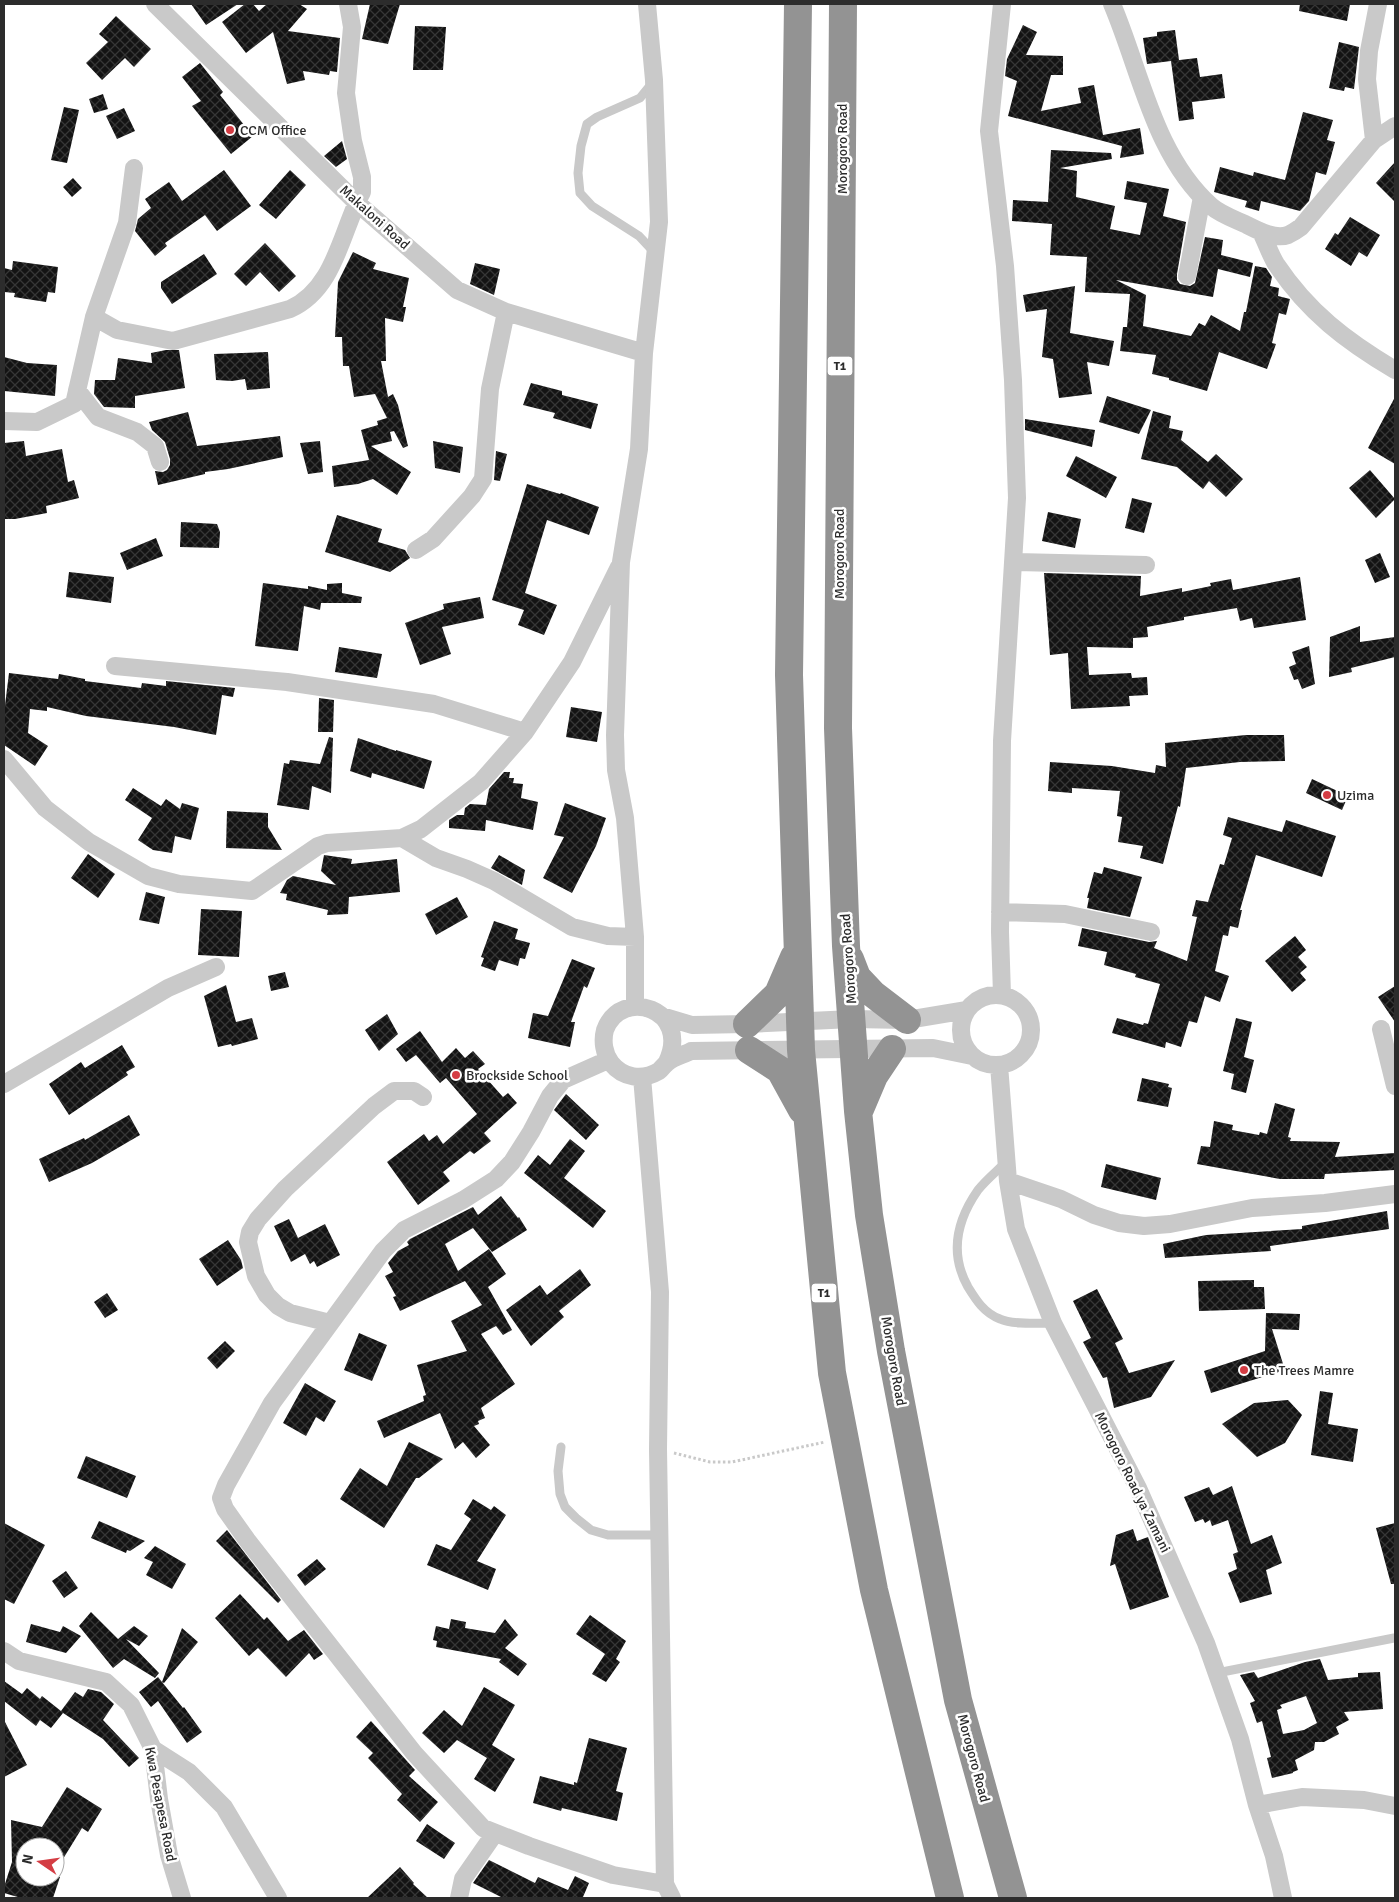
<svg xmlns="http://www.w3.org/2000/svg" width="1399" height="1902" font-family="Signika,sans-serif">
	<style>
		.building { fill: url(#building-cross-hatch); fill-rule: evenodd }
		.lines { fill: none; stroke-linecap: round; stroke-linejoin: round }
		.path { stroke: #c9c9c9; stroke-width: 3; stroke-dasharray: 2.5 2.5; stroke-linecap: butt }
		.lane { stroke: #c9c9c9; stroke-width: 9 }
		.street { stroke: #c9c9c9; stroke-width: 18 }
		.highway { stroke: #939393; stroke-width: 28 }
		.poi-dot { fill: #d43d44; stroke: #fff; stroke-width: 2 }
		.labels { text-anchor: middle; stroke-width: 5; stroke-linejoin: round; paint-order: stroke }
		.shield { fill: #fff; stroke: #6b6b6b; stroke-width: 1 }
		.shield-label { font-size: 12px; font-weight: bold; fill: #2c2c2c }
		.poi-label { font-size: 14px; fill: #2c2c2c; stroke: #fff; text-anchor: start }
		.street-label { font-size: 14px; fill: #2c2c2c; stroke: #fff }
	</style>
	<defs>
		<pattern id="building-cross-hatch" width="8" height="8" patternUnits="userSpaceOnUse" patternTransform="scale(1.25)"><rect width="8" height="8" fill="#131313"/><path d="M0 0l8 8M0 8l8-8" fill="none" stroke="#363636"/></pattern>
	</defs>
	<rect width="100%" height="100%" fill="#fff"/>
	<path class="building" d="M191 4H238L206 25Z
		M245 4H253L259 11 267 4H299L307 9 288 31 340 38 337 72 330 71 329 75 303 71 305 80 287 84 273 32 246 53 222 22Z
		M370 4H400L388 44 362 39Z
		M1300 4H1350L1347 21 1299 11Z
		M116 16 151 49 134 67 125 58 102 80 86 63 108 42 99 34Z
		M1023 25 1037 32 1026 55 1063 56V75H1051L1041 111 1081 103 1078 88 1094 85 1103 135 1140 128 1144 154 1120 158 1122 146 1008 116 1017 81 1005 76 1007 59Z
		M415 26 446 27 443 70H413Z
		M1175 30 1179 60 1147 64 1143 38 1157 36V32Z
		M1339 42 1359 47 1354 89 1345 87 1344 91 1329 88Z
		M1197 58 1200 77 1222 74 1225 98 1192 102 1194 119 1179 121 1171 61Z
		M200 63 223 92 220 95 253 136 231 154 192 106 201 101 182 77Z
		M103 94 108 109 94 113 89 99Z
		M64 107 79 110 67 163 51 160Z
		M124 108 135 131 117 139 106 116Z
		M1303 112 1333 120 1327 140 1335 142 1326 175 1316 172 1309 201 1300 211 1261 201 1259 211 1245 207 1247 201 1214 192 1220 167 1253 176 1254 172 1285 180Z
		M342 141 347 159 336 167 324 156Z
		M1051 150 1111 153 1112 159 1060 168 1077 171 1076 197 1115 206 1110 229 1140 235 1147 203 1124 199 1127 181 1169 189 1163 216 1186 222 1177 274V280L1180 284 1190 286 1195 283 1205 237 1223 240 1221 255 1253 263 1250 277 1218 269 1213 297 1116 280 1146 295 1143 326 1191 336 1199 323 1205 326 1211 315 1240 331 1244 312H1246L1255 266 1266 268 1272 277 1270 286 1279 288 1278 296 1290 299 1286 315 1279 313 1272 343 1276 344 1267 369 1219 352 1207 391 1169 380V378L1152 374 1156 355 1120 351 1123 327H1127L1130 294 1085 292 1087 257 1050 255 1052 224 1012 221 1013 200 1048 202Z
		M1395 162V202L1376 183Z
		M224 170 251 206 217 231 205 215 165 243 167 246 155 256 135 231 138 219 151 208 145 199 169 182 182 201Z
		M290 170 306 185 276 219 259 205Z
		M73 178 82 188 72 197 63 187Z
		M1350 217 1380 235 1367 257 1359 252 1351 266 1325 249 1335 233 1338 235Z
		M265 243 296 276 279 292 260 272 246 286 234 274Z
		M353 252 376 263 373 269 409 278 403 307H406L403 322 385 318 386 361H381L388 397 393 394 398 405 408 446 403 448 394 431 390 432 392 441 371 446 411 472 397 495 373 479 358 484 334 487 332 466 369 460 361 430 378 425 377 421 387 418 375 394 354 397 349 366H343L342 337H335L338 282Z
		M204 254 217 274 172 304 161 288V282Z
		M13 261 58 267 55 293 48 292 46 302 14 297 15 293 4 292V268L12 270Z
		M475 263 500 269 494 295 470 284Z
		M1075 286 1070 333 1114 341 1109 366 1087 362 1092 394 1059 398 1053 359 1042 357 1047 309 1026 312 1023 295Z
		M166 350H179L185 388 135 396V408L104 407 94 394 95 380H115L118 358 152 363 151 353Z
		M268 352 270 388 247 390 245 379 232 381 216 380 214 354Z
		M4 357 27 363 57 365 55 396 4 391Z
		M531 383 562 391V395L598 404 591 429 553 418 555 413 523 405Z
		M1107 396 1151 410 1139 434 1099 422Z
		M1395 397V464L1368 448Z
		M1153 411 1171 416 1169 428 1183 431 1181 440 1208 462 1216 454 1243 479 1226 497 1209 481 1203 489 1177 467 1141 459Z
		M188 412 197 446 280 436 283 457 228 469 205 472V474L158 485 155 471 163 472 167 470 170 465V459L165 442 152 430 149 422Z
		M1025 419 1095 430 1092 447 1025 430Z
		M24 441 26 456 62 449 68 482 74 480 79 498 46 506 47 513 15 519H4V443Z
		M320 441 323 472 308 474 300 443Z
		M433 441 463 447 460 473 435 468Z
		M496 451 507 454 500 481 494 480Z
		M1076 456 1117 477 1106 498 1066 476Z
		M1370 470 1395 499 1376 518 1349 488Z
		M527 484 560 494 561 493 599 507 589 535 547 520 525 593 557 605 544 635 518 625 524 610 492 600Z
		M1132 498 1152 503 1144 533 1125 528Z
		M1048 512 1081 519 1075 548 1042 541Z
		M337 515 382 529 378 542 405 550 410 558 390 572 325 552Z
		M181 522 217 524 220 532 219 548 180 547Z
		M156 538 163 556 127 570 120 553Z
		M1380 553 1390 577 1375 583 1365 560Z
		M69 572 114 577 111 603 66 597Z
		M1044 573 1141 576 1140 596 1182 588V592L1211 586 1210 583 1231 579 1233 590 1300 577 1306 620 1254 628 1252 618 1240 621 1237 608 1184 617V620L1147 627 1148 637 1133 638V648L1087 647 1089 675 1131 673 1132 678 1147 677 1148 695 1129 696 1130 706 1071 709 1068 653 1050 655Z
		M263 583 308 589V586L327 590V584L342 583V593L362 597 361 603H321L320 610 304 606 298 651 255 646Z
		M480 597 484 618 442 627 451 654 420 665 405 623 444 609 443 604Z
		M1360 626V642L1395 637V657L1351 668 1352 672 1329 677 1330 637Z
		M1309 646 1315 684 1302 689 1298 679 1294 680 1289 667 1296 664 1292 652Z
		M339 647 382 654 377 678 335 672Z
		M9 673 58 679 59 674 85 679V681L141 688 142 683 166 686V681L235 688 233 697 222 695 216 735 174 727 86 716 47 707V711L30 709 28 733 48 746 35 766 4 745V713Z
		M319 698 334 700 333 732H318Z
		M571 707 602 712 597 742 566 737Z
		M1246 735H1284L1285 761 1240 762 1186 768 1180 807 1178 806 1163 864 1140 858 1143 846 1118 842 1122 817 1117 816 1120 791 1072 788V793L1048 791 1050 762 1112 766 1155 773 1156 765 1166 767 1165 743Z
		M329 737 333 738 331 793 312 786 309 810 277 805 284 763 289 764 290 760 320 764Z
		M358 738 396 751V750L432 761 424 789 372 773 371 778 350 771Z
		M504 772H510L509 778H514L513 783 523 784 521 798 538 802 533 830 486 820 485 831 449 828V820L457 815H464L465 808 470 804 486 805 489 789Z
		M1312 779 1348 796 1342 810 1306 793Z
		M133 788 161 806 166 799 180 809 182 803 199 808 191 840 175 836 172 853 153 850 138 840 152 818 125 800Z
		M565 803 606 818 596 846 572 893 543 878 564 837 554 835Z
		M227 811 268 813V827L282 850 226 848Z
		M1228 817 1282 832 1286 820 1336 836 1322 877 1256 855 1240 910H1242L1238 928 1230 926 1228 936 1223 935 1215 971 1229 976 1220 1002 1205 996 1197 1023 1189 1021 1181 1047 1166 1042 1165 1048 1112 1033 1117 1018 1143 1025 1144 1023 1148 1024 1160 984 1135 977 1136 974 1104 965 1107 952 1078 946 1082 928 1149 942 1157 941 1154 948 1187 961 1197 917 1192 916 1196 900 1208 902 1220 864 1224 865 1232 838 1223 835Z
		M88 854 115 874 98 898 71 878Z
		M324 855 352 859 351 864 397 859 400 892 349 897 348 914 327 915 328 910 286 900 287 894 280 893 287 880 293 876 336 885 321 871Z
		M499 855 525 870 522 885 491 868Z
		M1104 867 1142 877 1130 917 1087 908 1089 898H1087L1094 872 1102 874Z
		M146 892 165 897 159 924 139 920Z
		M457 897 468 917 436 935 425 914Z
		M201 909 242 911 239 957 198 955Z
		M494 921 518 929 515 939 530 943 525 959 520 958 518 966 499 960 495 971 481 966 484 958 481 957Z
		M1295 936 1306 950 1298 957 1307 967 1300 973 1306 980 1292 992 1265 961Z
		M572 959 595 968 587 988 584 986 571 1022H575L570 1047 528 1038 533 1013 548 1016Z
		M285 972 289 987 271 991 268 976Z
		M226 985 236 1022 252 1018 258 1039 232 1046 231 1044 218 1047 204 996Z
		M1395 986V1022L1378 997Z
		M387 1014 398 1034 379 1051 365 1030Z
		M1236 1018 1252 1022 1244 1057 1254 1060 1246 1093 1231 1089 1234 1074 1223 1071Z
		M420 1031 442 1062 456 1048 465 1058 473 1051 485 1064 478 1069 503 1097 508 1093 517 1103 484 1133 491 1141 474 1154 470 1151 443 1172 450 1181 418 1205 387 1162 424 1134 429 1141 437 1135 443 1144 477 1114 446 1078 440 1083 416 1055 406 1062 396 1049Z
		M122 1045 135 1067 126 1072 128 1075 69 1115 49 1084 81 1062 85 1068Z
		M1142 1078 1169 1084 1168 1087 1172 1088 1168 1107 1137 1101Z
		M566 1094 599 1125 586 1140 554 1110Z
		M1275 1103 1295 1109 1288 1137 1291 1138 1290 1141 1340 1142 1335 1157 1395 1153V1170L1325 1174 1324 1179H1280L1197 1164 1201 1146 1210 1147 1214 1121 1233 1125 1232 1130 1259 1135 1260 1132 1267 1134Z
		M129 1115 140 1135 92 1163 49 1182 39 1159 84 1138 85 1140Z
		M570 1139 585 1151 564 1178 606 1211 593 1228 524 1173 538 1155 550 1165Z
		M1106 1164 1161 1178 1156 1200 1101 1187Z
		M501 1196 518 1218 519 1217 527 1230 492 1252 473 1228 445 1244 458 1271 489 1249 506 1274 488 1287 512 1330 503 1335 496 1326 481 1334 515 1384 481 1408 485 1418 478 1421 479 1424 474 1426 490 1445 476 1458 463 1442 455 1449 440 1413 384 1438 377 1421 424 1401 423 1396 426 1395 417 1365 467 1351 451 1321 482 1305 465 1281 400 1311 393 1297 396 1296 385 1276 393 1272 388 1263 398 1251 409 1245 407 1242 410 1239 473 1207 478 1215Z
		M1387 1211 1389 1229 1270 1246 1271 1251 1165 1258 1163 1244 1206 1235 1302 1229V1226Z
		M289 1219 298 1238 325 1224 340 1255 317 1267 314 1261 310 1264 305 1254 291 1262 274 1226Z
		M228 1240 241 1260 243 1268 217 1286 199 1259Z
		M580 1269 591 1285 559 1311 564 1317 531 1346 506 1310 540 1285 547 1295Z
		M1254 1280V1287H1264L1265 1309 1199 1311 1198 1281Z
		M1097 1289 1123 1339 1115 1343 1129 1373 1175 1360 1151 1397 1114 1408 1107 1377 1103 1378 1083 1342 1091 1338 1073 1301Z
		M107 1293 118 1310 105 1318 94 1302Z
		M1266 1313 1300 1314 1299 1330 1272 1329 1285 1370 1211 1393 1204 1371 1265 1351Z
		M359 1333 387 1345 372 1381 344 1370Z
		M225 1341 235 1351 217 1369 207 1358Z
		M305 1383 336 1401 324 1422 316 1417 306 1436 283 1423Z
		M1320 1391 1333 1393 1328 1424 1358 1429 1353 1462 1311 1455Z
		M1288 1400 1302 1415 1285 1443 1257 1457 1222 1424 1254 1403Z
		M409 1442 443 1459 419 1478H416L384 1528 340 1499 360 1468 387 1486Z
		M86 1456 136 1476 127 1498 77 1478Z
		M1232 1486 1251 1544 1272 1535 1282 1563 1266 1570 1272 1594 1240 1603 1228 1573 1237 1569 1233 1554 1238 1552 1228 1520 1212 1526 1210 1520 1205 1523 1203 1519 1195 1522 1184 1497 1209 1487 1213 1495Z
		M473 1499 491 1510 494 1506 506 1515 477 1561 496 1569 488 1590 427 1565 436 1544 451 1550 471 1519 464 1514Z
		M99 1521 145 1541 130 1551 127 1550 126 1553 91 1538Z
		M4 1523 45 1545 14 1604 4 1599Z
		M1395 1523V1584H1391L1376 1528Z
		M1133 1529 1137 1541 1148 1537 1169 1597 1130 1610 1115 1564 1110 1566 1116 1535Z
		M227 1530 281 1600 278 1603 216 1541Z
		M155 1546 186 1564 172 1589 146 1575 153 1562 144 1558Z
		M317 1559 326 1569 305 1586 297 1575Z
		M66 1571 78 1588 64 1598 52 1581Z
		M240 1594 264 1620 267 1617 288 1641 304 1630 323 1654 314 1660 309 1653 286 1677 258 1648 249 1656 215 1618Z
		M91 1612 118 1639 134 1626 148 1636 139 1646 126 1639 159 1673 155 1678 124 1659 113 1668 79 1626Z
		M590 1615 626 1641 616 1659 620 1662 606 1682 592 1674 605 1654 576 1634Z
		M451 1619 466 1622 465 1628 495 1633 505 1619 518 1635 505 1648 527 1664 518 1676 499 1662 501 1659 436 1647 437 1641 433 1640 436 1626 449 1629Z
		M31 1624 60 1632 63 1626 81 1636 66 1653 26 1642Z
		M182 1628 198 1642 164 1683 162 1682Z
		M1320 1659 1328 1680 1358 1677V1673L1380 1672 1383 1709 1344 1712 1349 1720 1336 1727 1339 1734 1324 1742H1315L1314 1750 1295 1760 1298 1770 1293 1772V1773L1272 1778 1267 1758 1271 1757 1262 1721 1257 1723 1250 1703 1255 1701 1240 1675 1254 1672 1258 1678 1305 1662ZM1306 1696 1317 1723 1304 1730 1283 1734 1277 1710 1282 1708 1280 1705Z
		M158 1677 183 1708 184 1707 202 1732 187 1743 158 1701 151 1707 139 1692Z
		M4 1681 22 1694 27 1688 40 1699 42 1696 61 1711 75 1692 83 1697 88 1689 101 1692 114 1704 103 1720 139 1758 129 1767 103 1739 63 1713 51 1728 40 1720 36 1726 4 1701Z
		M484 1687 515 1705 492 1745 515 1759 495 1792 474 1779 487 1758 457 1740 444 1753 422 1733 444 1710 462 1726Z
		M4 1720 27 1765 4 1777Z
		M371 1721 415 1770 409 1776 438 1802 420 1822 397 1800 402 1794 368 1758 373 1753 356 1737Z
		M589 1738 627 1748 616 1791 623 1793 617 1821 562 1808 561 1811 533 1803 540 1776 574 1785V1782L577 1783Z
		M67 1787 102 1809 88 1832 82 1828 55 1872V1847H25V1877H60L53 1898H21L4 1893V1887L12 1862 11 1820 42 1827Z
		M427 1824 455 1843 444 1859 416 1841Z
		M489 1860 535 1883 538 1877 568 1890 575 1876 589 1883 583 1897 585 1898H503L473 1883Z
		M400 1867 414 1883 413 1884 428 1898H367Z"/>
	<g class="lines">
		<path class="path" d="M674 1453 710 1462H732L825 1442"/>
		<path class="lane" d="M653 82 640 98 597 117 587 124 581 146 578 173 580 193 592 206 639 236 655 253
			M1005 1163C997 1171 986 1180 978 1190 957 1220 949 1253 968 1287 976 1300 984 1313 1000 1319 1013 1325 1038 1323 1053 1323
			M561 1447 558 1471 560 1494 565 1507 576 1518 591 1530 608 1535H659
			M1217 1673 1394 1638"/>
		<path class="street" d="M155 4 356 202 457 290 506 312 644 353
			M1002 4 989 131 1005 266 1013 380 1017 498 1002 741 1000 932 1002 995
			M1112 4C1141 72 1154 155 1211 206 1220 214 1234 219 1245 224 1257 230 1275 240 1288 235 1292 233 1297 230 1301 227L1374 140 1395 126
			M1374 140 1367 79 1369 51 1378 4
			M1261 232C1266 242 1270 254 1276 264 1308 312 1346 341 1395 370
			M1187 276 1202 197
			M94 317 117 330 173 341 290 309C335 289 341 232 362 192V177L353 141 346 93 352 27 348 4
			M77 390 98 417 137 432 155 446 160 462
			M4 421 37 422 74 404 94 317 127 223 134 168
			M416 550 433 539 472 496 483 479 490 389 506 312
			M1013 562 1146 565
			M115 666 287 682 434 704 525 732
			M4 759 45 808 89 842 148 876 179 884 252 891 318 846 327 843 402 838 421 829 481 782 525 732 572 662 619 567
			M402 838 436 858 467 869 494 881 572 927 608 936 635 937
			M1000 912 1065 914 1151 932
			M961 1030a35 35 0 1 1 70 0a35 35 0 1 1-70 0Z
			M635 1007V937L625 818 616 770 615 735 621 562 639 449 644 353 659 222 654 80 647 4
			M662 1016 692 1025 747 1024 852 1019 907 1020 967 1010
			M1381 1029 1395 1086
			M608 1060 563 1080 550 1096 531 1132 512 1162 496 1179 463 1200 404 1230 383 1251 272 1403 226 1485 221 1498 225 1509 247 1540 414 1753 483 1828 529 1846 613 1875 665 1884
			M667 1062C692 1009 621 986 605 1030 602 1041 604 1054 611 1063 623 1078 642 1081 659 1071 662 1068 664 1065 667 1063 673 1057 684 1055 691 1051L933 1048 972 1056
			M999 1065 1008 1181 1016 1229 1053 1323 1138 1488 1206 1643 1240 1739 1257 1805 1274 1856 1283 1898
			M642 1077 660 1292 658 1449 665 1884 672 1898
			M4 1084 168 988 216 967
			M1008 1181 1061 1199 1094 1215 1119 1223 1144 1226 1170 1224 1252 1208 1325 1203 1395 1194
			M330 1323 290 1313 278 1306 267 1295 256 1276 248 1242 250 1232 258 1219 285 1189 374 1106 394 1091H414L423 1097
			M4 1651 19 1661 106 1682 131 1705 153 1749 159 1799 169 1855 182 1898
			M153 1749 189 1772 224 1807 278 1898
			M1257 1805 1302 1797 1364 1800 1395 1806
			M459 1898 463 1879 495 1833"/>
		<path class="highway" d="M798 4 789 675 801 1050 832 1373 874 1590 950 1898
			M843 4 838 728 846 946 858 1111 869 1215 891 1351 958 1700 1013 1898
			M850 959 857 977 873 994 907 1020
			M747 1024 778 994 794 957
			M749 1050 780 1070 802 1110
			M860 1109 874 1076 892 1049"/>
	</g>
	<g class="poi-dot">
		<circle cx="230" cy="130" r="5"/>
		<circle cx="1327" cy="795" r="5"/>
		<circle cx="456" cy="1075" r="5"/>
		<circle cx="1244" cy="1370" r="5"/>
	</g>
	<g class="labels">
		<g class="shield">
			<rect x="827.5" y="356.5" width="25" height="19" rx="4"/>
			<rect x="811.5" y="1283.5" width="25" height="19" rx="4"/>
		</g>
		<g class="shield-label">
			<text x="840" y="370">T1</text>
			<text x="824" y="1297">T1</text>
		</g>
		<g class="poi-label">
			<text x="240" y="135">CCM Office</text>
			<text x="1337" y="800">Uzima</text>
			<text x="466" y="1080">Brockside School</text>
			<text x="1254" y="1375">The Trees Mamre</text>
		</g>
		<g class="street-label">
			<text transform="translate(842 149) rotate(-90)" y="5">Morogoro Road</text>
			<text transform="translate(375 217) rotate(42)" y="5">Makaloni Road</text>
			<text transform="translate(839 554) rotate(-90)" y="5">Morogoro Road</text>
			<text transform="translate(848 959) rotate(-94)" y="5">Morogoro Road</text>
			<text transform="translate(894 1361) rotate(80)" y="5">Morogoro Road</text>
			<text transform="translate(1133 1482) rotate(64)" y="5">Morogoro Road ya Zamani</text>
			<text transform="translate(974 1758) rotate(75)" y="5">Morogoro Road</text>
			<text transform="translate(161 1804) rotate(79)" y="5">Kwa Pesapesa Road</text>
		</g>
	</g>
	<rect width="1399" height="1902" fill="none" stroke="#2c2c2c" stroke-width="10"/>
	<g transform="translate(40 1862) rotate(283)"><circle r="24" fill="#ffffff" stroke="#ababab"/>
	<path d="M0-4L9 19L0 12L-9 19Z" fill="#d43d44"/>
	<text y="-8" font-size="14" font-weight="bold" text-anchor="middle" fill="#2c2c2c">N</text>
	</g>
</svg>
